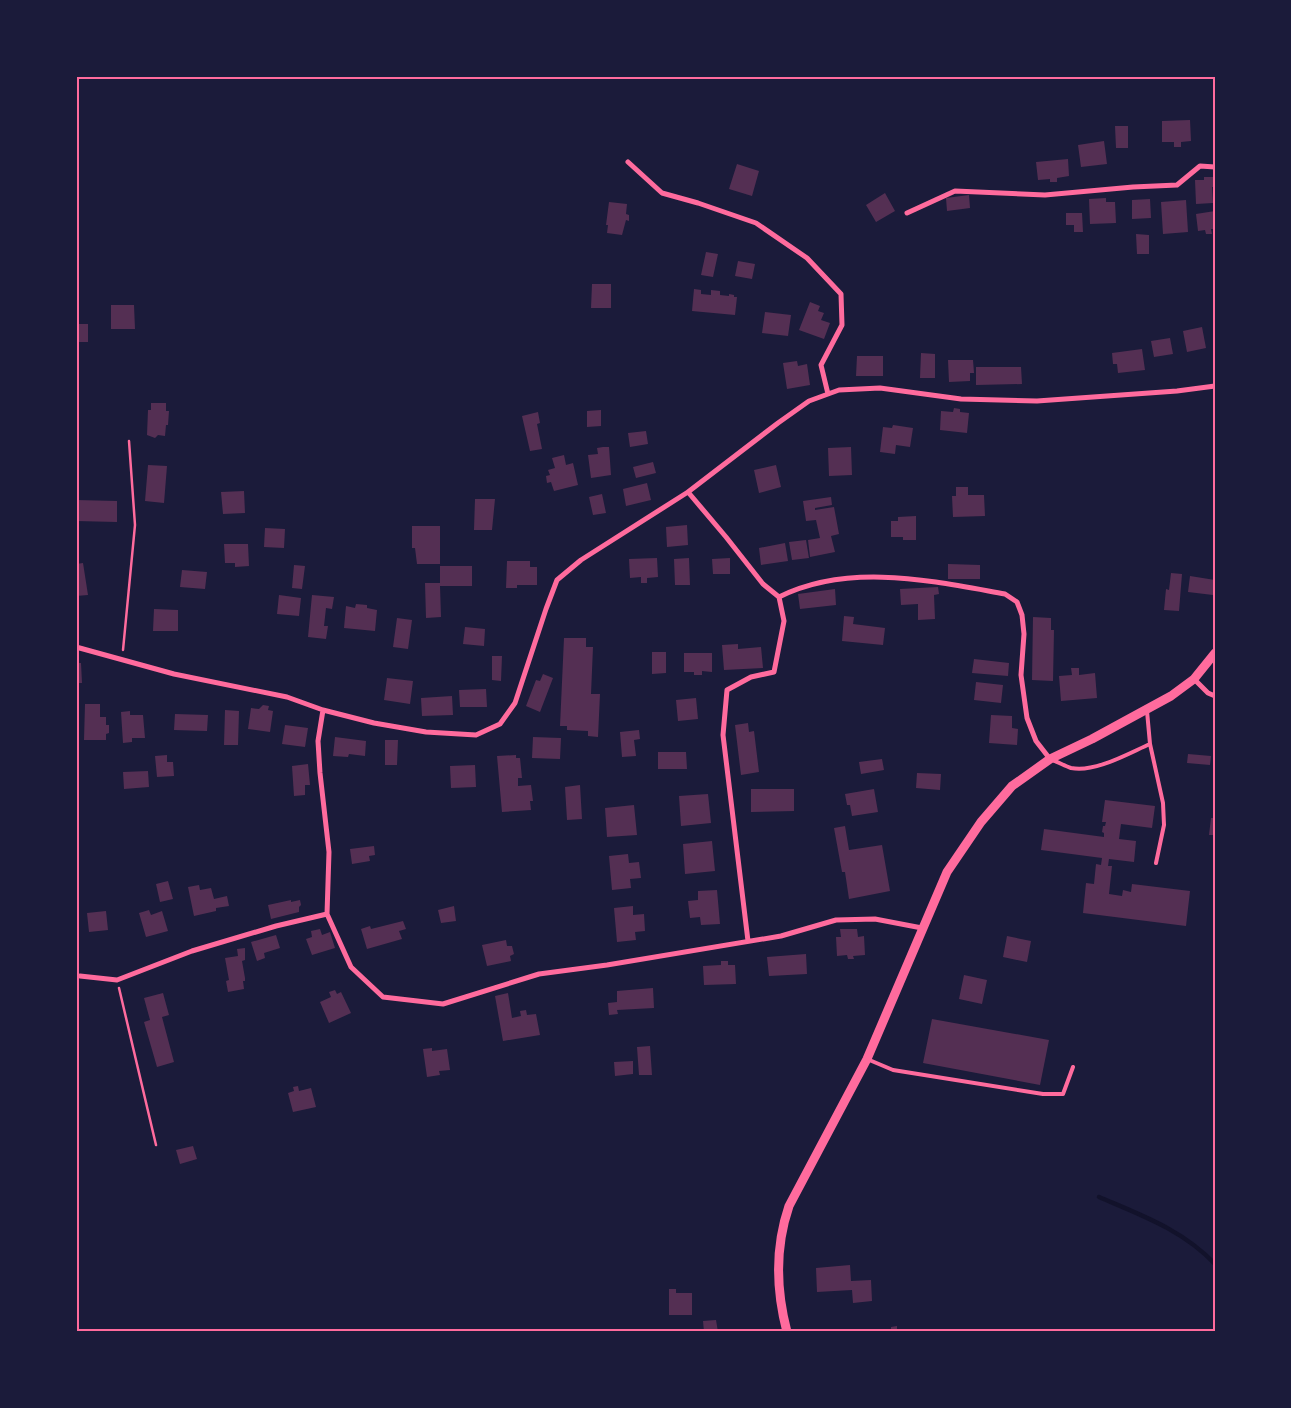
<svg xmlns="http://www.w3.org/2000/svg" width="1291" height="1408" font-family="'Fira Sans',sans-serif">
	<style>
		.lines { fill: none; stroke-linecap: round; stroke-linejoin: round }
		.stream { stroke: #12122b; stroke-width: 4.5 }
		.building { fill: #542f53 }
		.path { stroke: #ff6b9d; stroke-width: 2.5 }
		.service { stroke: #ff6b9d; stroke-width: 4 }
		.minor { stroke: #ff6b9d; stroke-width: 5 }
		.tertiary { stroke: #ff6b9d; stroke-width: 9 }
		.neatline { fill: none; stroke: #ff6b9d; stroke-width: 2 }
	</style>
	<rect width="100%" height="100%" fill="#1b1b3a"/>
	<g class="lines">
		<path class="stream" d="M1099 1197C1141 1215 1183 1230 1215 1264"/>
	</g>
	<path class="building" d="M1190 120 1191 141 1181 142V147H1174V142H1162V121Z
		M1115 126H1128V148H1116Z
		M1104 141 1107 164 1081 167 1078 145Z
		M1068 159 1069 176 1057 178V182H1050V179L1038 180 1036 162Z
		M737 164 759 171 752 196 729 189Z
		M1204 177H1213V179H1215V187H1212L1213 203 1196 204 1195 180H1204Z
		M885 193 895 211 876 222 866 205Z
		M969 195 970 208 947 211 946 198Z
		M1106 198V202H1115L1116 223 1090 224 1089 199Z
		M1150 199 1151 218 1132 219V200Z
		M1186 200 1188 232 1163 234 1161 202Z
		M609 202 627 204 626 214 629 215V221L626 220 622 235 607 233 608 225H606Z
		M1215 211V229H1211L1212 234H1206L1205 230 1198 231 1196 214Z
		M1066 213H1082L1083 232H1074V225H1066Z
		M1136 234 1149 235V254H1137Z
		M706 252 718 254 713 277 701 275Z
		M738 261 755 264 752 279 735 276Z
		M592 284H611V308H591Z
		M694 289 701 290V294L711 295V290L720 291V295L729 296V294L734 295V297H737L735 315 692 311Z
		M810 302 820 306 818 311 824 313 821 320 830 323 824 339 799 330Z
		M111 305H134L135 329H111Z
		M765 312 791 315 788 336 762 333Z
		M76 324H88V342H76Z
		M1202 327 1206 348 1187 352 1183 331Z
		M1170 338 1173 354 1154 357 1151 341Z
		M1142 349 1145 370 1118 373 1117 364H1113L1112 353Z
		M921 353 935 354V378H920Z
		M857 356H883V376H856Z
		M948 360H973L974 373H970V381L949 382Z
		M797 361 798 366 807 364 810 385 787 389 783 363Z
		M976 367H1021L1022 384 976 385Z
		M151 403H166V411H169L168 425H166L165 436 158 435 155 438 147 435 148 410H151Z
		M954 408 960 409V412L969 413 967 433 940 430 941 411 953 412Z
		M601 410V426L587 427V411Z
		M538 412 540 423 537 424 542 449 530 451 522 416Z
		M893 425 913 428 910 447 896 445 895 454 880 452 883 427 892 428Z
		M646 431 648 444 630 447 628 433Z
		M603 447H609L611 475 591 478 588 455 598 454 597 448Z
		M851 447 852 475 829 476 828 448Z
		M564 455 566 465 573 463 578 485 554 491 551 482 547 483 546 476 550 475 548 470 555 468 552 458Z
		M653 462 656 473 636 478 633 467Z
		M148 465 167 466 164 503 145 501Z
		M776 465 781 487 759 493 754 470Z
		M647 483 651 500 626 506 623 489Z
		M956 487H968V495H984L985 516 953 517 952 496H956Z
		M244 491 245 513 223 514 221 492Z
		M602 494 606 513 593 515 589 497Z
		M831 497 832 505 815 508V510L834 507 839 534 831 536 835 552 810 557 808 540 820 538 816 520 806 521 803 501Z
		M475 499H495L492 530H474Z
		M76 500 117 501V522L76 521Z
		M916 516V540H903V537H891V521H898V517Z
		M687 525 688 545 667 547 666 527Z
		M412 526H440V564H417L415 548H412Z
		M265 528 285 529 284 548 264 547Z
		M806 540 809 558 792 560 789 542Z
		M785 543 788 561 761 565 759 548Z
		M224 544H248L249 566 235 567V563H225Z
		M657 558 658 577 647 578V583H641V577L630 578 629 559Z
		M689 558 690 585H675L674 559Z
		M730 558V574H713L712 559Z
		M507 561H530V567H537V585H517V588H506Z
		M83 563 88 595 76 596V564Z
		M948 564 980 565V579H948Z
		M294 565 305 566 302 589 292 588Z
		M440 566H472V586H440L441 617 426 618 425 583H440Z
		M182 570 207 572 205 589 180 587Z
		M1171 573 1182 574 1179 611 1164 610 1166 589 1169 590Z
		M1190 576 1215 580 1213 595 1188 592Z
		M938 587 939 594 934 595 935 619 918 620V604L901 605 900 589Z
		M835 589 836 605 800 609 798 594Z
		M279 595 301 598 299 616 277 614Z
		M312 595 334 597 332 609 326 608 324 626H328L326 639 308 637Z
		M356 604 367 605V608L377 610 375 631 344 628 346 606 355 608Z
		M154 609 178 610V631H153Z
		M844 616 854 617 853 624 885 628 883 645 842 641Z
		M1033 617 1051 618V630H1054L1053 681 1032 680Z
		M397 618 412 620 408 649 393 647Z
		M465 627 485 629 484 646 463 644Z
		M564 638H586V647H593L591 694H600L598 737 588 736V731L567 730V726H560Z
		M738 644V649L761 647 763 668 724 670 722 645Z
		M652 652H666V673L652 674Z
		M684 653H712V672L702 671V675H694V672H684Z
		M492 656H502L501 681 492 680Z
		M974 659 1009 663 1008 676 972 673Z
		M76 663H81L82 683H76Z
		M1071 668H1079V675L1095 673 1097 698 1061 701 1059 676 1072 675Z
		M543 674 553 678 540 712 526 706 536 680 540 681Z
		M387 678 413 681 410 704 384 700Z
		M976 682 1003 685 1001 703 974 700Z
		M486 689 487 707H460L459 690Z
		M452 696 453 715 422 716 421 698Z
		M696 698 698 719 678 721 676 700Z
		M85 704H100V717H106V725H109V733L106 734V740H84Z
		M263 705 269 706 268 710 273 711 270 732 248 729 251 708 259 709Z
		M225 710 239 711 238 745H224Z
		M130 711V715H143L145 738H132V742L123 743 121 712Z
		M175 714 208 715 207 731 174 730Z
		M991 715 1012 716V728L1018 729 1017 745 989 743Z
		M748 723 749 732 754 731 759 772 741 775 735 725Z
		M285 725 308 728 305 747 282 744Z
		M639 730 640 739 634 740 636 756 622 757 620 732Z
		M335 737 366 741 365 756 349 754 348 757 333 756Z
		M533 737 561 738 560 759 532 758Z
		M385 740H398L397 765H385Z
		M658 752H686L687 769H658Z
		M1188 754 1211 756 1210 765 1187 763Z
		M167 755V762H173L174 776 157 777 155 756Z
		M516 755V758H520L522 778H518V786L531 785 533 801H530L531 810 502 812 497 756Z
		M882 759 884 770 861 774 859 762Z
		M308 764 310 785H305V795L294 796 292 766Z
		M475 765 476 787 451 788 450 766Z
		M148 771 149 787 124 789 123 772Z
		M917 773 941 774 940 790 916 788Z
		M580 785 582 819 567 820 565 787Z
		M751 789H794V811L751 812Z
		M874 789 878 812 852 816 850 805H847L845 794Z
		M708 794 711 823 681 826 679 796Z
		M1105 800 1155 806 1152 828 1121 824 1119 839 1136 841 1134 862 1109 859 1108 866H1112L1109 894 1122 896 1123 890 1131 892 1132 884 1190 891 1186 926 1083 913 1086 883 1094 884 1096 864 1101 865 1102 858 1041 850 1044 829 1104 837V833L1102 832 1103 826H1105L1106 822H1102Z
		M634 805 637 835 607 837 605 808Z
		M1211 818H1215V835H1209Z
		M845 826 849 850 882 845 890 891 849 899 845 872H842L834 828Z
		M712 841 715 871 685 874 683 844Z
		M374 846 375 855 369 856 370 861 352 864 350 849Z
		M628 854 629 863 639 862 641 878 630 879 631 888 612 890 609 856Z
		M168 881 173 899 160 902 156 884Z
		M199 885 200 890 211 888 214 899 227 896 229 906 216 908V911L194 916 188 887Z
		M717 890 720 924 701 925 700 917 690 918 688 901 698 900V891Z
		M291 900V902L300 900 301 905 299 907V912L271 919 268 905Z
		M454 906 456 921 441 923 438 910Z
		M633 906V915L644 914 645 931 635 932 636 940 617 942 614 908Z
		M149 910 151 915 162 911 168 931 146 937 139 913Z
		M106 911 108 930 89 932 87 913Z
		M403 921 406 929 399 931 402 939 367 949 361 929 370 926 371 929Z
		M320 929 322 935 330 932 335 948 312 955 306 939 312 937 311 931Z
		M840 929H857L858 937 864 936 865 955 853 956 854 959H848L847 955 837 956 836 937H841Z
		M276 935 280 948 264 953 265 958 257 961 251 942Z
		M1007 936 1031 941 1027 962 1003 957Z
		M506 940 507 946H512L514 954 510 956 511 961 487 966 482 945Z
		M245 948V960L242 961 245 978V981H243L244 989 228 992 226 981 229 980 225 958 238 956 237 949Z
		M806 954 807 974 769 976 767 957Z
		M721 961H728V965H735L736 984 704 985 703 966 721 965Z
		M964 975 987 980 982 1004 959 999Z
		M653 988 654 1008 617 1010 618 1014 609 1015 608 1003 617 1002V991Z
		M335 990 337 994 341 992 351 1013 329 1023 320 1002 331 997 329 992Z
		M163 993 169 1015 162 1017 174 1062 157 1067 144 1022 150 1020 144 998Z
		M508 993 512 1018 521 1016 520 1011 526 1010 527 1015 536 1014 540 1035 503 1041 495 996Z
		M932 1019 1049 1040 1040 1085 923 1063Z
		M650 1046 652 1075H639L637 1047Z
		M432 1048V1051L447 1049 450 1070 439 1071 440 1075 427 1077 423 1049Z
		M633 1061V1074L615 1076 614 1062Z
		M298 1086 299 1091 311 1088 316 1107 293 1112 288 1093 294 1091 293 1087Z
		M193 1146 197 1159 180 1164 176 1150Z
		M850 1265 851 1281 871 1280 872 1301 853 1303 852 1290 817 1292 816 1268Z
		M669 1289H676V1293H692V1315H669Z
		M716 1320 718 1332H704L703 1321Z
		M897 1326V1330L908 1329 909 1332H891V1327Z"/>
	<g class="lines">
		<path class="path" d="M123 650 135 525 129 441
			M119 988 156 1145"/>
		<path class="service" d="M1147 711 1150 744 1163 803 1164 825 1156 863
			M1052 760C1058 762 1065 766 1071 768 1095 773 1129 753 1150 744
			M867 1059 893 1070 1043 1094H1063L1073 1067"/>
		<path class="minor" d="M628 162 662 193 698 203 756 223 807 258 841 294 842 325 821 365 828 394
			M907 213 955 191 1045 195 1133 187 1177 185 1200 166 1215 167
			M688 492 726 537 763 584 779 597
			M779 597C849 562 932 581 1005 594L1017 602 1022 615 1024 634 1021 675 1027 718 1036 741 1050 759
			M76 647 174 674 287 697 323 710 374 723 426 732 476 735 500 724 515 703 546 609 557 580 581 560 688 492 778 423 809 401 839 390 880 388 961 399 1037 401 1177 391 1215 386
			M1194 679 1208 693 1215 696
			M323 710 318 741 320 773 329 852 327 914 351 967 383 997 443 1004 539 974 607 965 781 936 836 920 875 919 922 928
			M748 941 723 735 727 690 751 677 774 672 784 621 779 597
			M80 976 117 980 192 951 276 926 327 914"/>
		<path class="tertiary" d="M787 1332C776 1290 775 1247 789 1206L867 1059 947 872 981 822 1012 786 1050 759 1092 739 1171 696 1194 679 1215 653"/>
	</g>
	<rect width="1291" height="1408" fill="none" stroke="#1b1b3a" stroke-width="155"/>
	<rect x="78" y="78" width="1136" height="1252" class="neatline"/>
</svg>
